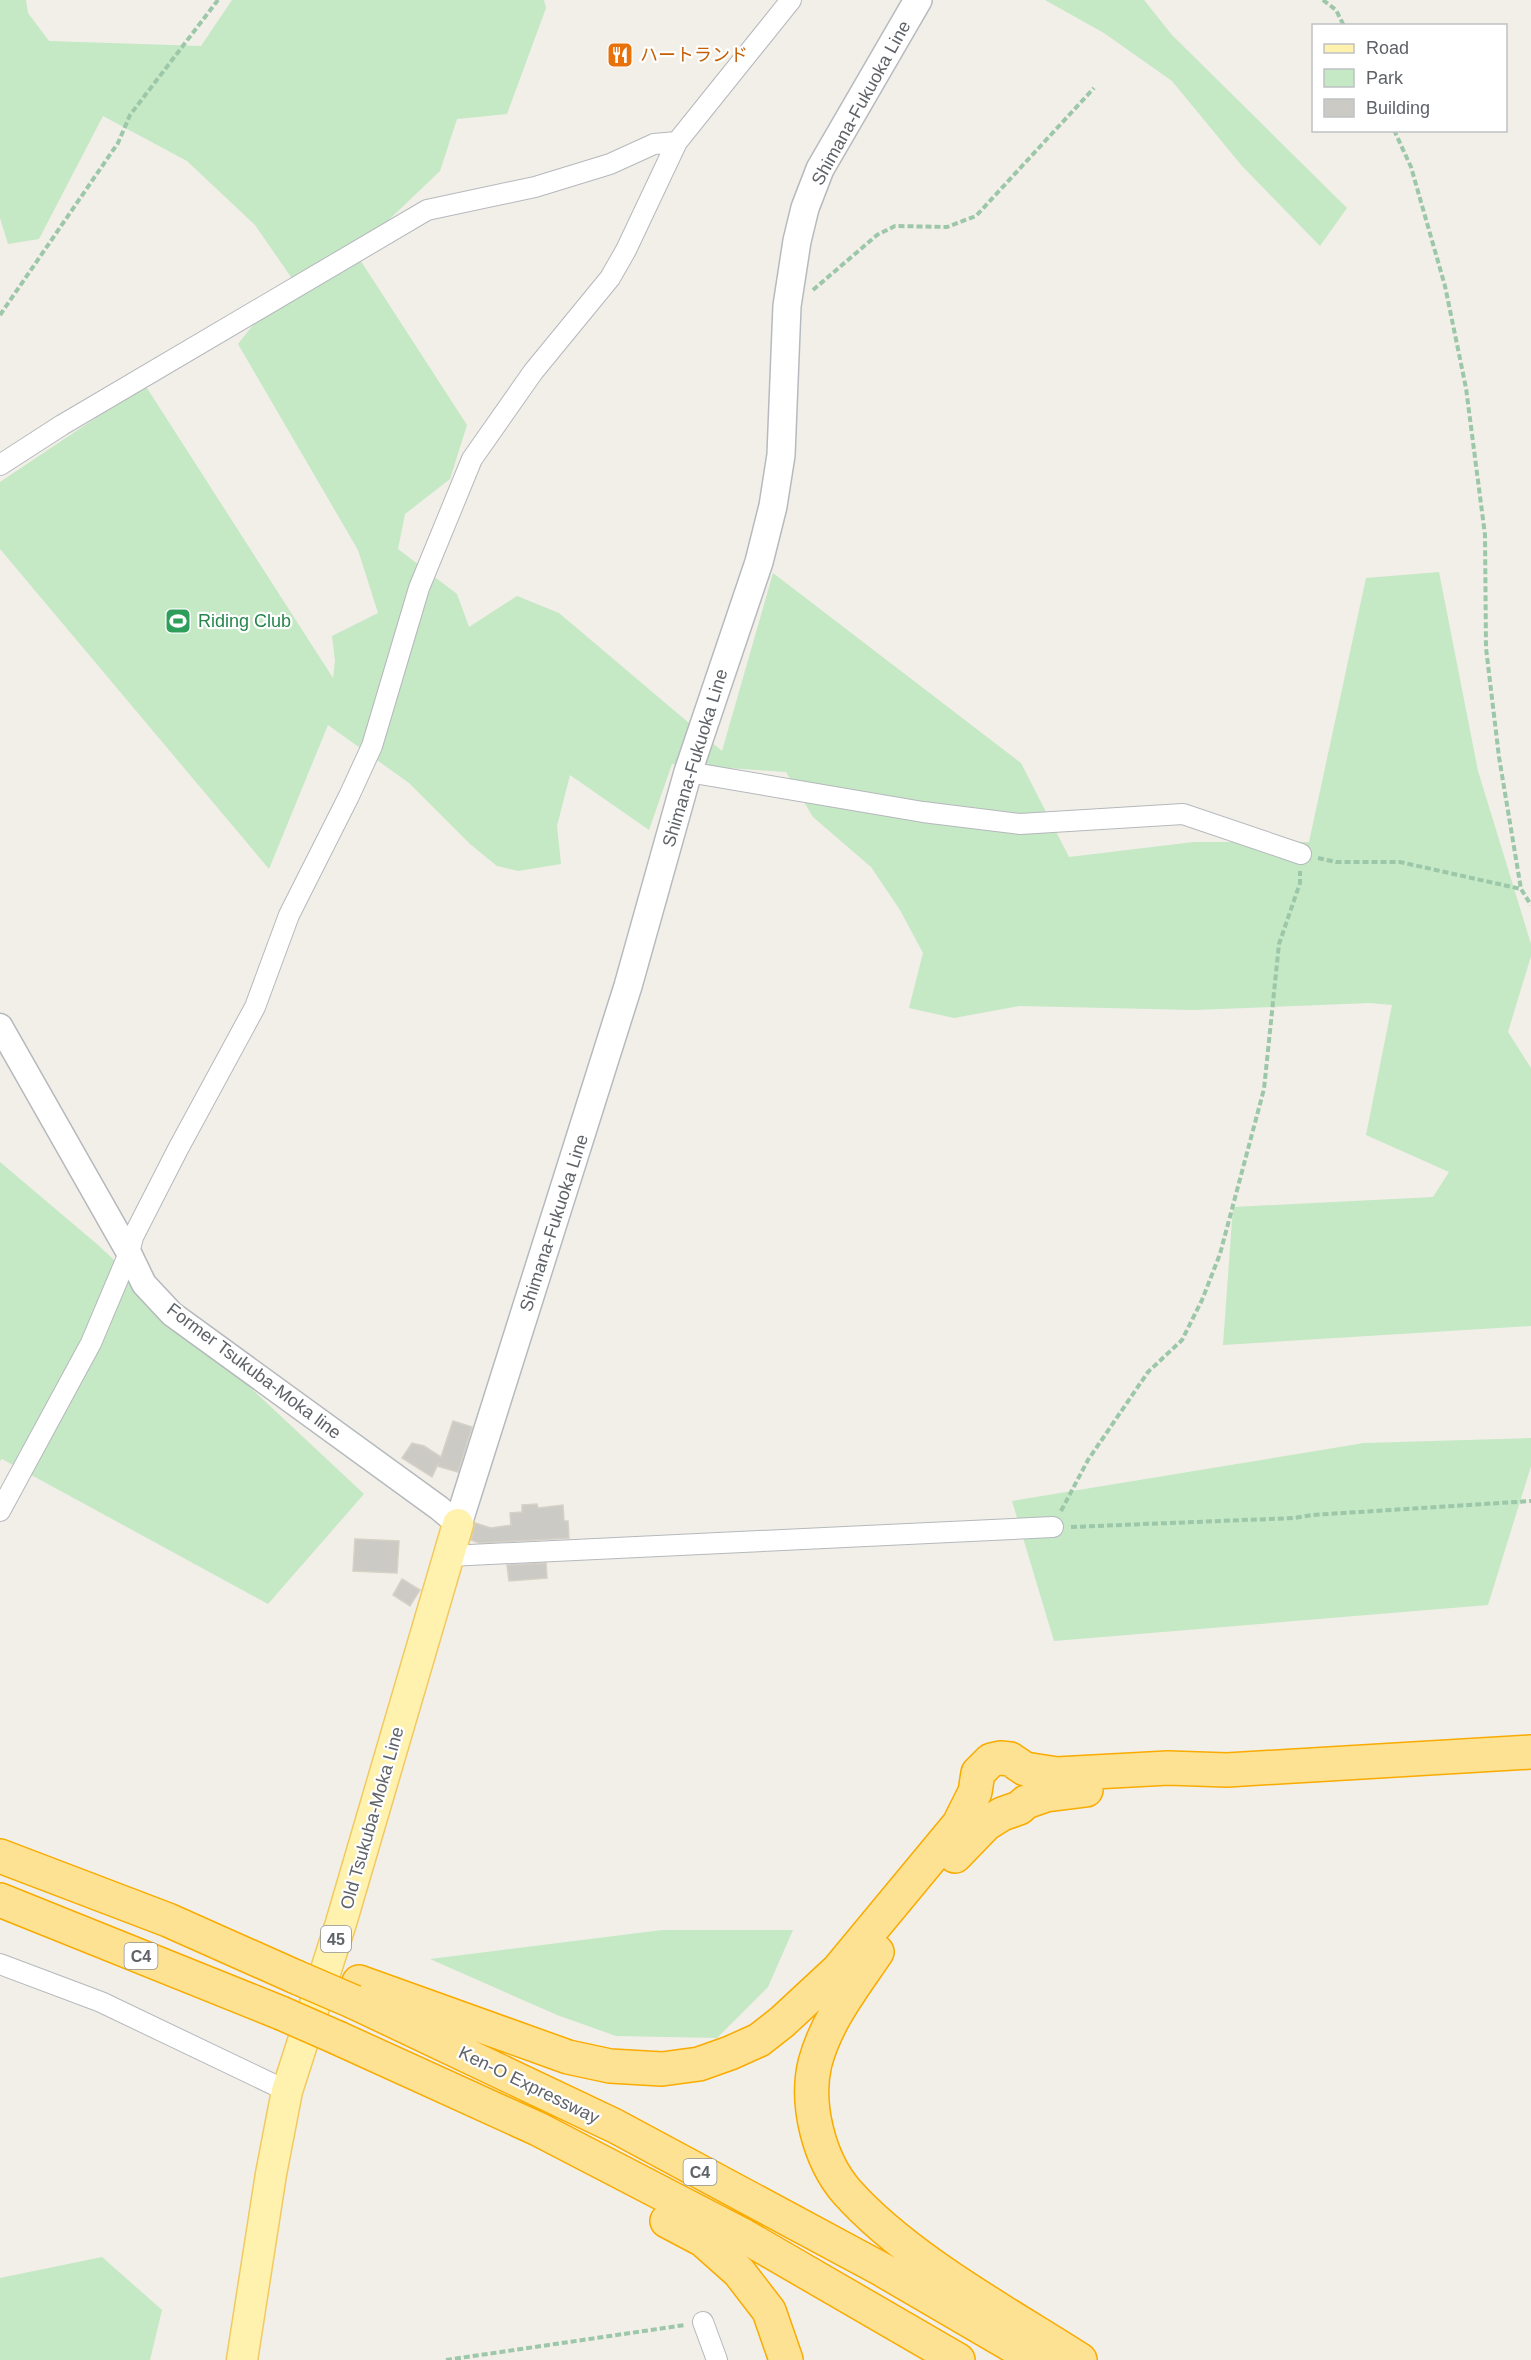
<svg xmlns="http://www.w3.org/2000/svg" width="1531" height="2360" font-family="Arial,'Noto Sans JP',sans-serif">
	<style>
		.green { fill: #c5e8c5 }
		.building { fill: #cccac5; stroke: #d6d1c6; stroke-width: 1.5 }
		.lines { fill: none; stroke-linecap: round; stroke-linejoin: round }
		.minor-casing { stroke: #b5b8bc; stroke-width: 22 }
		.tertiary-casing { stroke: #b5b8bc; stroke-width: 27 }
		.secondary-casing { stroke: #b6babf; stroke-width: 30 }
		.primary-casing { stroke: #f2c960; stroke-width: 33 }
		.motorway-casing { stroke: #f9ab00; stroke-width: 36 }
		.path { stroke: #9cc7a9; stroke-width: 4; stroke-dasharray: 6 3; stroke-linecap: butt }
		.minor { stroke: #fff; stroke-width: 20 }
		.tertiary { stroke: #fff; stroke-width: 24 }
		.secondary { stroke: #fff; stroke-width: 27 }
		.primary { stroke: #fff2af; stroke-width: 30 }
		.motorway { stroke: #fde293; stroke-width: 33 }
		.motorway-bridge-casing { stroke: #f9ab00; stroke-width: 36; stroke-linecap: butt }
		.motorway-bridge { stroke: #fde293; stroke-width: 33 }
		.labels { text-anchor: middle; stroke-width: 4.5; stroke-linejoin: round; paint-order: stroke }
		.shield { fill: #fff; stroke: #8f9295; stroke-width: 1.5 }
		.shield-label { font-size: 16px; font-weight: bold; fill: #5f6368 }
		.food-label { font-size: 18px; fill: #c56008; stroke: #fff; text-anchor: start }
		.street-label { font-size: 18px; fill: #5f6368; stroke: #fff }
		.leisure-label { font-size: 18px; fill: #27864d; stroke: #fff; text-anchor: start }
	</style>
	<rect width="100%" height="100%" fill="#f1efe8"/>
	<path class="green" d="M0 0H26L28 13 49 41 201 46 232 0H544L546 8 507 114 457 119 440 171 355 252 467 425 450 479 405 514 398 549 457 594 469 627 517 596 559 613 722 751 773 573 1021 763 1069 857 1194 842H1309L1366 578 1439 572 1478 771 1531 944V956L1508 1032 1531 1068V1326L1223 1345 1233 1207 1433 1197 1449 1172 1366 1135 1392 1005 1370 1003 1194 1010 1020 1006 954 1018 909 1008 923 953 900 910 871 867 813 817 786 772 672 764 649 830 570 775 557 826 561 864 518 871 497 866 470 844 409 783 328 725 269 869 0 549V482L145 385 333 678 335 661 332 636 378 613 358 550 238 344 291 277 255 225 187 161 103 116 39 239 8 244 0 218Z
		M1045 0H1144L1172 35 1347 208 1320 246 1242 166 1172 81 1104 33Z
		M0 1162 98 1245 364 1494 268 1604 2 1459 0 1461Z
		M1531 1438V1466L1488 1605 1054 1641 1012 1501 1364 1443Z
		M662 1930H793L768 1987 717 2038 616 2036 557 2015 430 1959Z
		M102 2257 162 2310 150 2360H0V2278Z"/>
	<path class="building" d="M453 1421 472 1427 458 1472 437 1466 439 1462 432 1477 402 1458 412 1443 424 1446 441 1457Z
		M537 1504 538 1508 563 1505 564 1521H568L569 1538 479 1543 471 1540 475 1523 491 1528 511 1525 510 1513 522 1512V1505Z
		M355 1539 399 1541 397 1573 353 1571Z
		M546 1563 547 1578 509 1581 507 1565Z
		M402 1579 420 1590 410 1606 393 1595Z"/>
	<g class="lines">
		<g class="minor-casing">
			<path id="minor" d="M0 465 62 425 427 210 535 187 610 164 654 144 677 142
				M688 772 923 812 1020 824 1183 814 1301 854
				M0 1511 91 1343 129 1253 133 1237 178 1149 255 1007 289 915 349 796 372 746 419 588 472 459 533 372 610 278 626 250 677 142 791 0
				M449 1556 1053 1527
				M0 1964 101 2002 287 2091
				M703 2322 717 2360"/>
		</g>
		<g class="tertiary-casing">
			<path id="tertiary" d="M0 1026 129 1253 144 1284 172 1314 439 1508 458 1524"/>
		</g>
		<g class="secondary-casing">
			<path id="secondary" d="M458 1524 628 986 688 772 759 562 773 506 781 455 787 306 797 241 805 208 820 169 918 0"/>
		</g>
		<g class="primary-casing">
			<path id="primary" d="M242 2360 271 2174 287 2091 341 1923 458 1524"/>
		</g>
		<g class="motorway-casing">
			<path id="motorway" d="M0 1856 168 1920 296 1977
				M955 1856 986 1824 1002 1814 1019 1808 1026 1802 1046 1795 1086 1790
				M0 1900 281 2013
				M877 1952C854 1986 826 2021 815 2063 805 2104 819 2160 847 2192 906 2258 1005 2312 1080 2360
				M359 1982 568 2057 610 2066 662 2069 699 2064 730 2053 759 2040 782 2022 838 1970 959 1824 975 1792 978 1773 991 1760 1000 1758 1010 1759 1025 1769 1057 1774 1168 1768 1227 1770 1531 1752
				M354 2002 615 2126 881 2269 1037 2360
				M338 2038 538 2129 744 2236 958 2360
				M667 2221 703 2240 739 2272 769 2311 786 2360"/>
		</g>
		<path class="path" d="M1323 0 1336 10 1344 26
			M1394 130 1411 167 1445 286 1466 388 1485 535 1486 648 1499 757 1521 889 1531 905
			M813 290 877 235 895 226 947 227 976 216 1094 88
			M0 315 118 143 130 115 218 0
			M1318 858 1336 862H1400L1521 889
			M1061 1511 1088 1460 1148 1372 1182 1340 1202 1300 1220 1254 1264 1089 1279 944 1300 883V871
			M1071 1527 1294 1518 1312 1515 1531 1501
			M446 2360 685 2325"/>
		<use href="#minor" class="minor"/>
		<use href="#tertiary" class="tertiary"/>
		<use href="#secondary" class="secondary"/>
		<use href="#primary" class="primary"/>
		<use href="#motorway" class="motorway"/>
		<g class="motorway-bridge-casing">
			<path id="motorway-bridge" d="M296 1977 354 2002
				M281 2013 338 2038"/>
		</g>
		<use href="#motorway-bridge" class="motorway-bridge"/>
	</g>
	<defs>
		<g id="restaurant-square" transform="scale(1.35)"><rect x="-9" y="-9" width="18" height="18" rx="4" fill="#e8710a" stroke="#fff"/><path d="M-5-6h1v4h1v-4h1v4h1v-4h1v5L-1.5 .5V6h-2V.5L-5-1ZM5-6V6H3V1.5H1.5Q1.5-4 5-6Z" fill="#fff"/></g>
		<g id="stadium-square" transform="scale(1.35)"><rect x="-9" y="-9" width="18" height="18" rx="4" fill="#2e9e5b" stroke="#fff"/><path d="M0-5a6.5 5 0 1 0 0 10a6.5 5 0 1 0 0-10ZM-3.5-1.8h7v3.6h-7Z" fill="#fff"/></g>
	</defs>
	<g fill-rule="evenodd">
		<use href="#restaurant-square" x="620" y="55"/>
		<use href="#stadium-square" x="178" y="621"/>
	</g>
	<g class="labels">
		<g class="shield">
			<rect x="321" y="1926" width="30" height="26" rx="4.5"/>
			<rect x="124.5" y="1943" width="33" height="26" rx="4.5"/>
			<rect x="683.5" y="2159" width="33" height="26" rx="4.5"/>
		</g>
		<g class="shield-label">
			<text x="336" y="1945">45</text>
			<text x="141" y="1962">C4</text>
			<text x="700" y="2178">C4</text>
		</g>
		<g class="food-label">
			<text x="640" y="61">ハートランド</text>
		</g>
		<g class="street-label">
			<text transform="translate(861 103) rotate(-61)" y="6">Shimana-Fukuoka Line</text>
			<text transform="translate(695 758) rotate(-73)" y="6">Shimana-Fukuoka Line</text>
			<text transform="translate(554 1223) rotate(-72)" y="6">Shimana-Fukuoka Line</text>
			<text transform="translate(254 1371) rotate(37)" y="6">Former Tsukuba-Moka line</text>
			<text transform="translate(372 1818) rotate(-74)" y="6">Old Tsukuba-Moka Line</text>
			<text transform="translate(529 2085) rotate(26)" y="6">Ken-O Expressway</text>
		</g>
		<g class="leisure-label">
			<text x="198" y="627">Riding Club</text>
		</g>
	</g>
	<rect x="1312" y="24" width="195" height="108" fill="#ffffff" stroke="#bfc1c3" stroke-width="1.5"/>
	<rect x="1324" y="44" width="30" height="9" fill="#fff2af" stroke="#bfc1c3" stroke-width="1.5"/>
	<text x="1366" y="54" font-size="18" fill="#5f6368">Road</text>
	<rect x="1324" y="69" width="30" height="18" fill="#c5e8c5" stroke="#bfc1c3" stroke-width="1.5"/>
	<text x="1366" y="84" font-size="18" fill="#5f6368">Park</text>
	<rect x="1324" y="99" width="30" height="18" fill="#cccac5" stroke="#bfc1c3" stroke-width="1.5"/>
	<text x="1366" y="114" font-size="18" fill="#5f6368">Building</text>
</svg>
